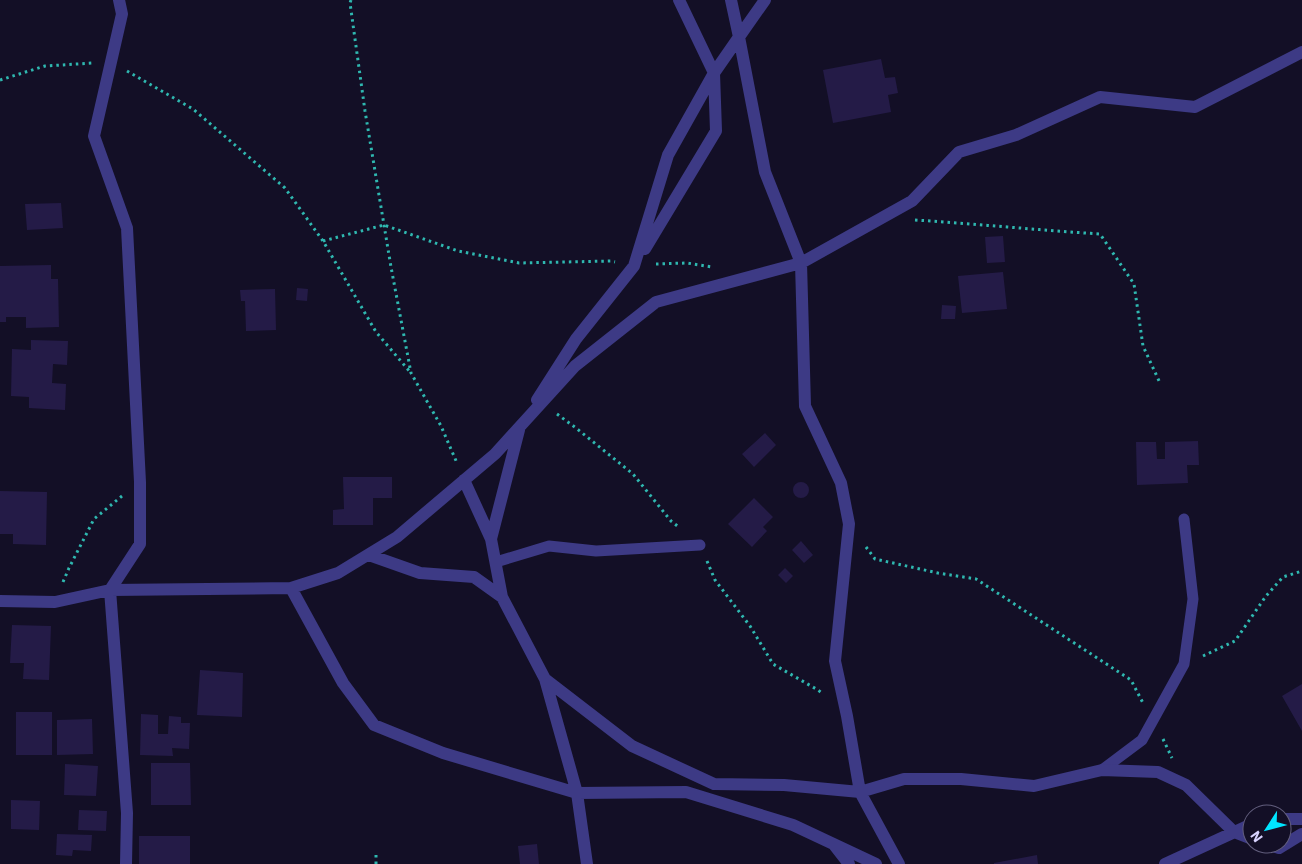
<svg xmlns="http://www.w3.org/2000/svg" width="1302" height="864" font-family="'IBM Plex Sans',sans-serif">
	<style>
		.building { fill: #241b47 }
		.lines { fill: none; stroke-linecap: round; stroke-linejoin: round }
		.path { stroke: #2fb8b0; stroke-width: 3; stroke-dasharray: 2.5 4; stroke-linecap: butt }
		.lane { stroke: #3d3a85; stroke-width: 11 }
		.street { stroke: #3d3a85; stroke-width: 12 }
	</style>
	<rect width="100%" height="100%" fill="#130f26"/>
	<path class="building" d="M881 59 885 78 895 77 898 93 888 95 891 112 833 123 823 70Z
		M61 203 63 228 27 230 25 204Z
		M1003 236 1005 262 987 263 985 237Z
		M51 265V279H58L59 327 26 328V317H6V322H0V266Z
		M1003 272 1007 309 962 313 958 276Z
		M297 288 308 289 307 301 296 300Z
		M275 289 276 330 246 331 245 301H241L240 290Z
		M942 305 956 306 955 319H941Z
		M31 340 68 341 67 365 53 364 52 383 66 384 65 410 29 408V397L11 396 12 349 31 350Z
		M765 433 776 445 754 467 742 454Z
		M1198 441 1199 465H1187L1188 483 1137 485 1136 442H1156L1157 459H1165V442Z
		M343 477H392V498H373V525H333V510L344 509Z
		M793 490a8 8 0 1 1 16 0a8 8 0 1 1-16 0Z
		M0 491 47 492 46 545 13 544V534H0Z
		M754 498 773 517 763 527 767 531 752 547 728 524Z
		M801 541 813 555 804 563 792 550Z
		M785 568 793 576 786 583 778 575Z
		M12 625 51 626 49 680 23 679 24 663H10Z
		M200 670 243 673 242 717 197 715Z
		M1302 684V731L1282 696Z
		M16 712H52V755H16Z
		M141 714 158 715V734H168L169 716 181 717V723H190L189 749 172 748 173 756 140 755Z
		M92 719 93 754 57 755V720Z
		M151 763H190L191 805H151Z
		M65 764 98 766 96 796 64 795Z
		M11 800 40 801 39 830 11 829Z
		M79 810 107 811 106 831 78 830Z
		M57 834 92 835 91 851 73 850 72 856 56 855Z
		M139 836H190V864H139Z
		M537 844 539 864H520L518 846Z
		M1037 855 1038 864H994V863Z"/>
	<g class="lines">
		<path class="path" d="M351 0 350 3 365 111 391 267 411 373 441 426 457 463
			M127 71 193 109 285 188 323 241 376 332 411 373
			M0 80 45 66 93 63
			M915 220C977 224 1038 230 1100 234L1134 284 1143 346 1160 383
			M323 241 384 225 458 251 519 263 611 261 615 262
			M656 264 687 263 712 267
			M557 414 576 428 633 474 671 521 680 528
			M866 547 875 559 938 573 976 579 1131 680 1143 703
			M707 561 715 580 750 626 773 664 818 690 823 694
			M63 582 69 568 94 519 122 496
			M1203 656 1235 641 1266 596 1283 577 1302 571
			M1163 739 1172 758
			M376 864V855"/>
		<path class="lane" d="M496 562 549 546 596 551 700 545
			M1102 770 1142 740 1184 664 1193 599 1184 519"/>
		<path class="street" d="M119 0 122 14 94 136 127 228 140 482V544L110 590 127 813 126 864
			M765 0 739 37 765 172 801 263 805 406 841 483 849 524 835 661 847 716 860 792 899 864
			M645 249 716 131 714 73 739 37 731 0
			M537 400 576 339 634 266 668 155 714 73 679 0
			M464 480 491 539 502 597
			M491 539 519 430
			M369 555 420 573 474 577 502 597 545 679 632 746 714 784 784 785 860 792 904 779H961L1034 786 1102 770 1158 772 1186 785 1234 832 1252 839
			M291 588 343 683 374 725 443 753 577 793 686 792 793 825 876 864
			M0 601 55 602 110 590 291 588 338 573 397 537 495 454 575 366 656 302 801 263 912 201 959 152 1016 135 1100 97 1195 107 1302 52
			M545 679 577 793 587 864
			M1282 819H1302
			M1267 844 1279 848 1302 834
			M835 846 849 864
			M1165 864 1252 824"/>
	</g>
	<g transform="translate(1267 829) rotate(234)"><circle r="24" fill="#130f26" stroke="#625e7d"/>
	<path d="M0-4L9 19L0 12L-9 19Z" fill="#00e5ff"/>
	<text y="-8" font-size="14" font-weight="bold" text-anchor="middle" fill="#d9d4ff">N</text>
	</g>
</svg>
